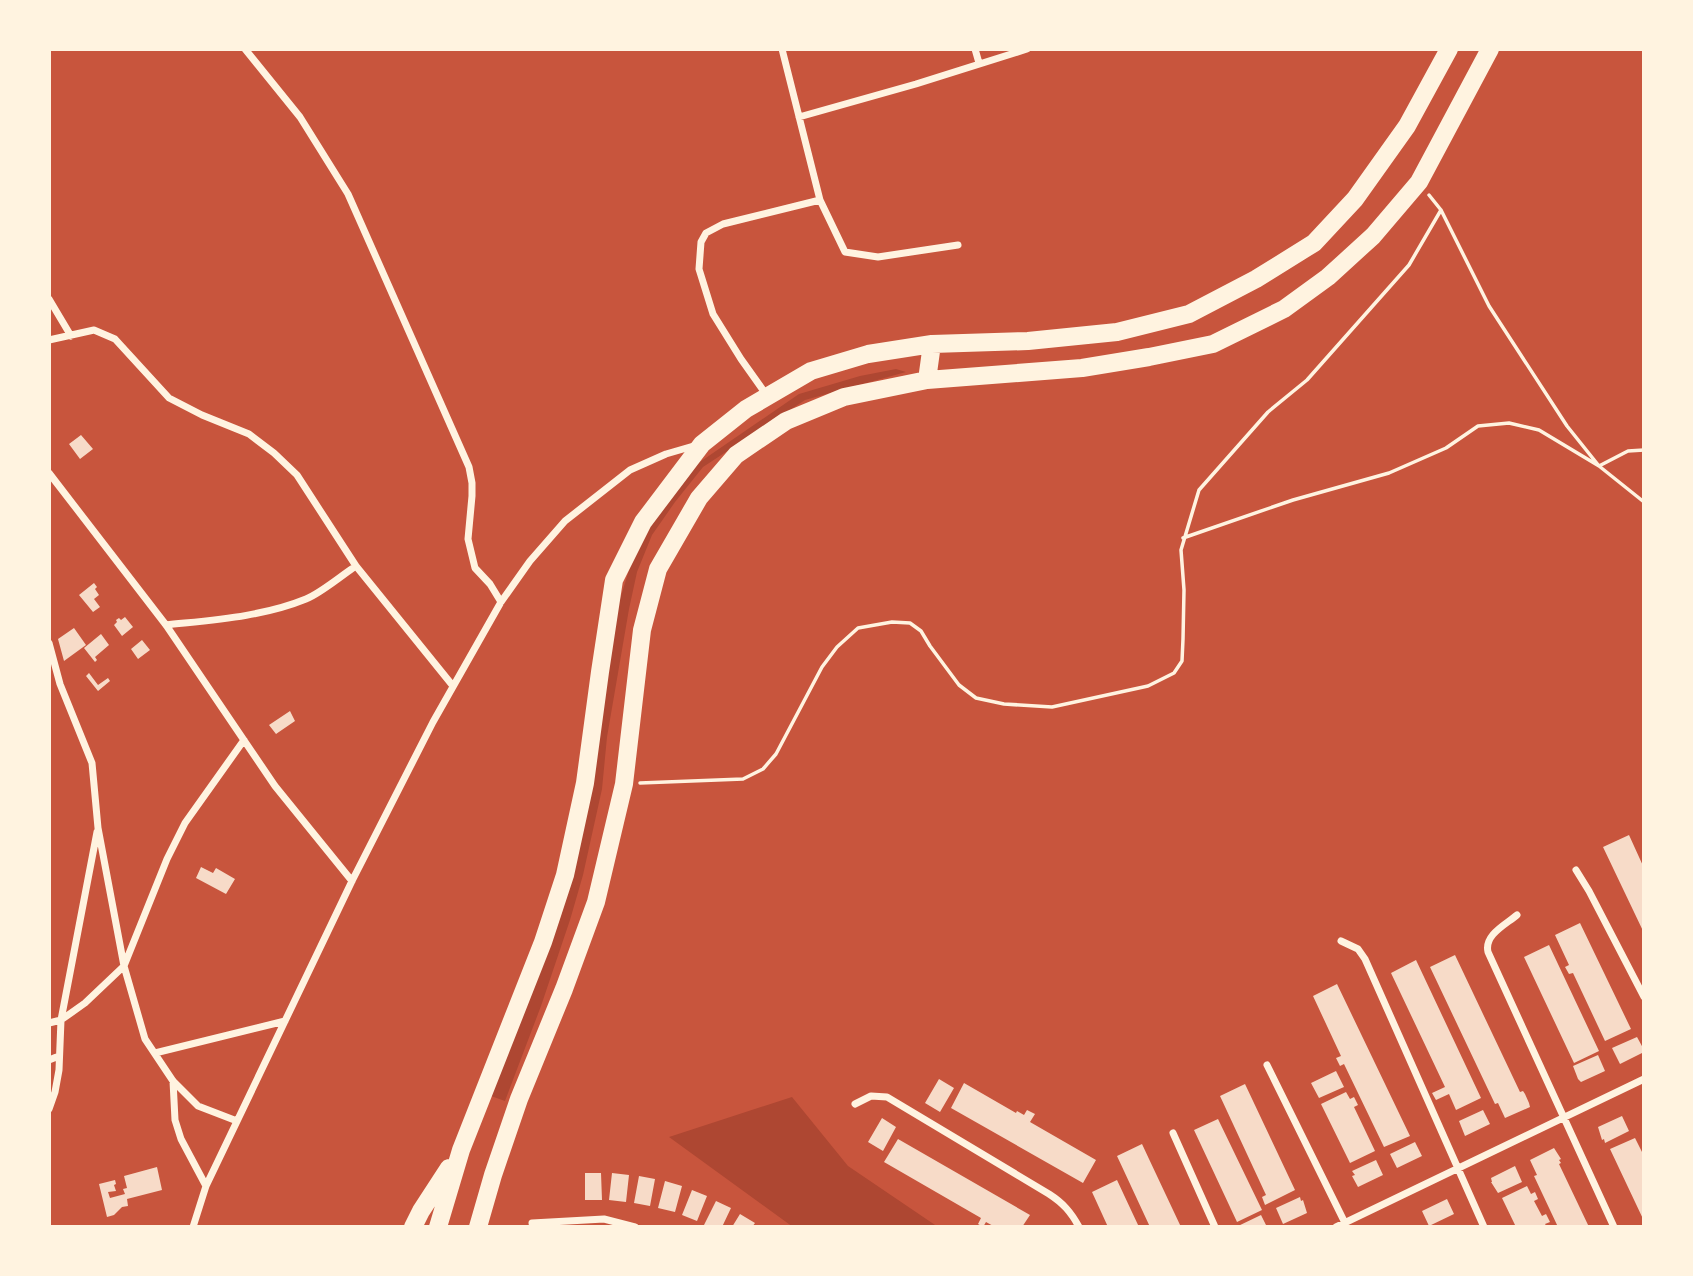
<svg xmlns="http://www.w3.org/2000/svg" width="1693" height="1276" font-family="'Source Serif 4',serif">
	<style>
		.green { fill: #ae4732 }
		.building { fill: #f7dbc8 }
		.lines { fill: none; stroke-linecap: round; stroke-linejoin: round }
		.path { stroke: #fff3e0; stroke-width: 3.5 }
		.minor { stroke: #fff3e0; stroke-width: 7 }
		.primary { stroke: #fff3e0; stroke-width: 18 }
	</style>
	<rect width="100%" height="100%" fill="#c8553d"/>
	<path class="green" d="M896 369 906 372 805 400 703 467 675 502 652 535 637 572 629 609 607 737 602 789 583 875 570 920 541 1006 505 1101 491 1096 561 916 572 873 617 609 629 570 647 529 697 464 799 394 860 376Z
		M792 1097 848 1166 938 1227H793L669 1137Z"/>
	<path class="building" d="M81 435 93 449 80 459 69 444Z
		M94 583 97 587 95 589 99 595 94 599 100 607 93 612 79 595Z
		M125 617 133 627 122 636 114 625 117 622 116 620 119 618 121 620Z
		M74 628 86 645 64 661 58 639Z
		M101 634 109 645 95 657 97 660 95 662 84 648Z
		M142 640 150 650 138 659 131 649Z
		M89 673 98 685 108 678 110 681 98 691 86 676Z
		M290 711 295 721 276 734 269 725Z
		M1629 835 1644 868V933L1603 847Z
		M201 867 213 873 216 868 235 879 226 894 196 878Z
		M1580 923 1631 1029 1605 1041 1573 973 1569 974 1565 967 1569 965 1555 935Z
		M1549 945 1599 1051 1574 1063 1524 957Z
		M1455 955 1520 1092 1523 1091 1525 1094 1529 1103 1530 1107 1505 1118 1498 1103 1495 1104 1430 967Z
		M1416 960 1481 1098 1456 1110 1449 1094 1436 1100 1432 1093 1445 1087 1391 973Z
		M1337 984 1410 1136 1384 1147 1344 1064 1340 1066 1336 1058 1341 1056 1313 996Z
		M1637 1037 1643 1048 1644 1052 1620 1064 1612 1048Z
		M1598 1055 1605 1071 1581 1082 1578 1079 1573 1066Z
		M1336 1071 1344 1087 1319 1098 1311 1083Z
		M939 1079 954 1088 940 1112 925 1103Z
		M964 1083 1016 1113 1017 1111 1024 1115 1027 1110 1035 1114 1030 1122 1096 1160 1083 1183 951 1108Z
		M1245 1084 1295 1190 1265 1205 1262 1197 1266 1195 1220 1096Z
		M1346 1092 1350 1099 1354 1097 1358 1105 1354 1107 1375 1151 1350 1163 1321 1104Z
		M1483 1110 1490 1124 1465 1136 1459 1121Z
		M1622 1116 1629 1131 1605 1143 1604 1139 1602 1140 1598 1127Z
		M882 1118 896 1127 883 1151 868 1142Z
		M1218 1119 1262 1210 1237 1222 1194 1130Z
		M1635 1138 1644 1156V1221L1610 1149Z
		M898 1139 1030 1215 1022 1227H995L986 1222 983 1227 978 1224 981 1218 884 1162Z
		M1415 1142 1422 1156 1397 1168 1390 1154Z
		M1142 1144 1149 1159 1181 1227H1150L1124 1171 1117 1156Z
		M1554 1148 1561 1159 1559 1160 1561 1163 1559 1164 1589 1227H1558L1534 1176 1537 1175 1530 1160Z
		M1376 1160 1383 1175 1358 1187 1352 1176 1355 1175 1352 1171Z
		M1515 1166 1522 1182 1498 1193 1491 1182H1492L1491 1178Z
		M157 1167 162 1190 127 1199 128 1206 122 1207 114 1215 107 1217 99 1184 115 1180 116 1184 114 1185 116 1191 108 1192 110 1198 125 1194 123 1189 127 1188 124 1176Z
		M585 1173H601L602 1200H585Z
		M612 1173 629 1175 626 1202 609 1200Z
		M639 1176 655 1179 650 1206 634 1203Z
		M1117 1180 1131 1210 1139 1227H1108L1092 1192Z
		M665 1181 682 1186 675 1212 658 1208Z
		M1527 1186 1531 1194 1535 1192 1538 1199 1534 1201 1542 1216 1546 1214 1550 1222 1545 1224 1547 1227H1516L1502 1198Z
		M692 1190 707 1196 697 1221 682 1215Z
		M1300 1197 1301 1201 1303 1200 1307 1213 1283 1224 1276 1208Z
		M1447 1199 1454 1214 1429 1226 1422 1211Z
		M716 1201 731 1208 722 1227H708L704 1225Z
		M740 1214 755 1223 752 1227H732Z
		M1261 1215 1267 1227H1236Z"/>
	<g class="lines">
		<path class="path" d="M1429 195 1441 210 1489 306 1567 426 1599 466 1644 502
			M1183 538 1293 500 1389 473 1446 448 1478 426 1509 423 1539 430 1599 466 1628 451 1644 450
			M640 783 743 779 763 769 776 754 822 667 837 647 858 628 892 622 910 623 921 631 930 646 959 685 976 698 1004 704 1052 707 1148 686 1174 673 1182 661 1183 639 1184 590 1181 550 1199 490 1268 412 1307 380 1409 265 1441 210"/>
		<path class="minor" d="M245 49 300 117 348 194 469 467 472 483V496L468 539 475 568 490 584 501 602
			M782 49 820 200 845 252 878 257 958 245
			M975 49 979 63
			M799 117 916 84 1027 49
			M49 299 71 336
			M49 340 94 330 115 339 169 398 202 415 249 434 274 453 297 475 356 566 453 686
			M768 397 741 359 713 314 699 269 701 242 706 233 723 224 820 200
			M49 473 166 625 275 786 352 881
			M166 625C212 620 262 617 306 599 321 593 342 575 356 566
			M49 643 60 684 92 763 98 828 124 966 145 1039 173 1081 198 1106 237 1121
			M1576 870 1589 891 1644 997
			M1517 915C1505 925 1484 935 1488 952L1614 1227
			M1341 941 1358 949 1365 959 1484 1227
			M49 1023 61 1020 85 1003 124 966 167 859 185 823 244 740
			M155 1053 285 1021
			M49 1060 59 1056
			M1267 1065 1347 1227
			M173 1081 175 1120 181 1139 206 1186
			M855 1104 871 1096 887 1097 1049 1194C1063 1203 1071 1212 1079 1227
			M49 1109 55 1092 59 1070 61 1020 97 832
			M1173 1133 1215 1227
			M532 1223 604 1219 635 1227
			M193 1227 206 1186 352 881 433 722 501 602 530 561 565 521 630 470 666 454 697 445
			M1336 1227 1644 1079"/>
		<path class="primary" d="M927 380 932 344
			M413 1227 421 1211 449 1168
			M438 1227 461 1150 543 942 565 875 585 783 600 672 614 580 643 522 702 444 746 409 811 371 868 354 932 344 1028 341 1117 332 1189 314 1256 279 1314 243 1355 199 1407 126 1449 49
			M478 1227 493 1175 519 1099 564 989 596 902 624 784 642 630 658 569 699 498 736 455 786 421 844 397 927 380 1082 368 1149 357 1213 344 1284 309 1328 277 1373 236 1419 182 1490 49"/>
	</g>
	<rect width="1693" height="1276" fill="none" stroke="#fff3e0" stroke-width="102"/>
</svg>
